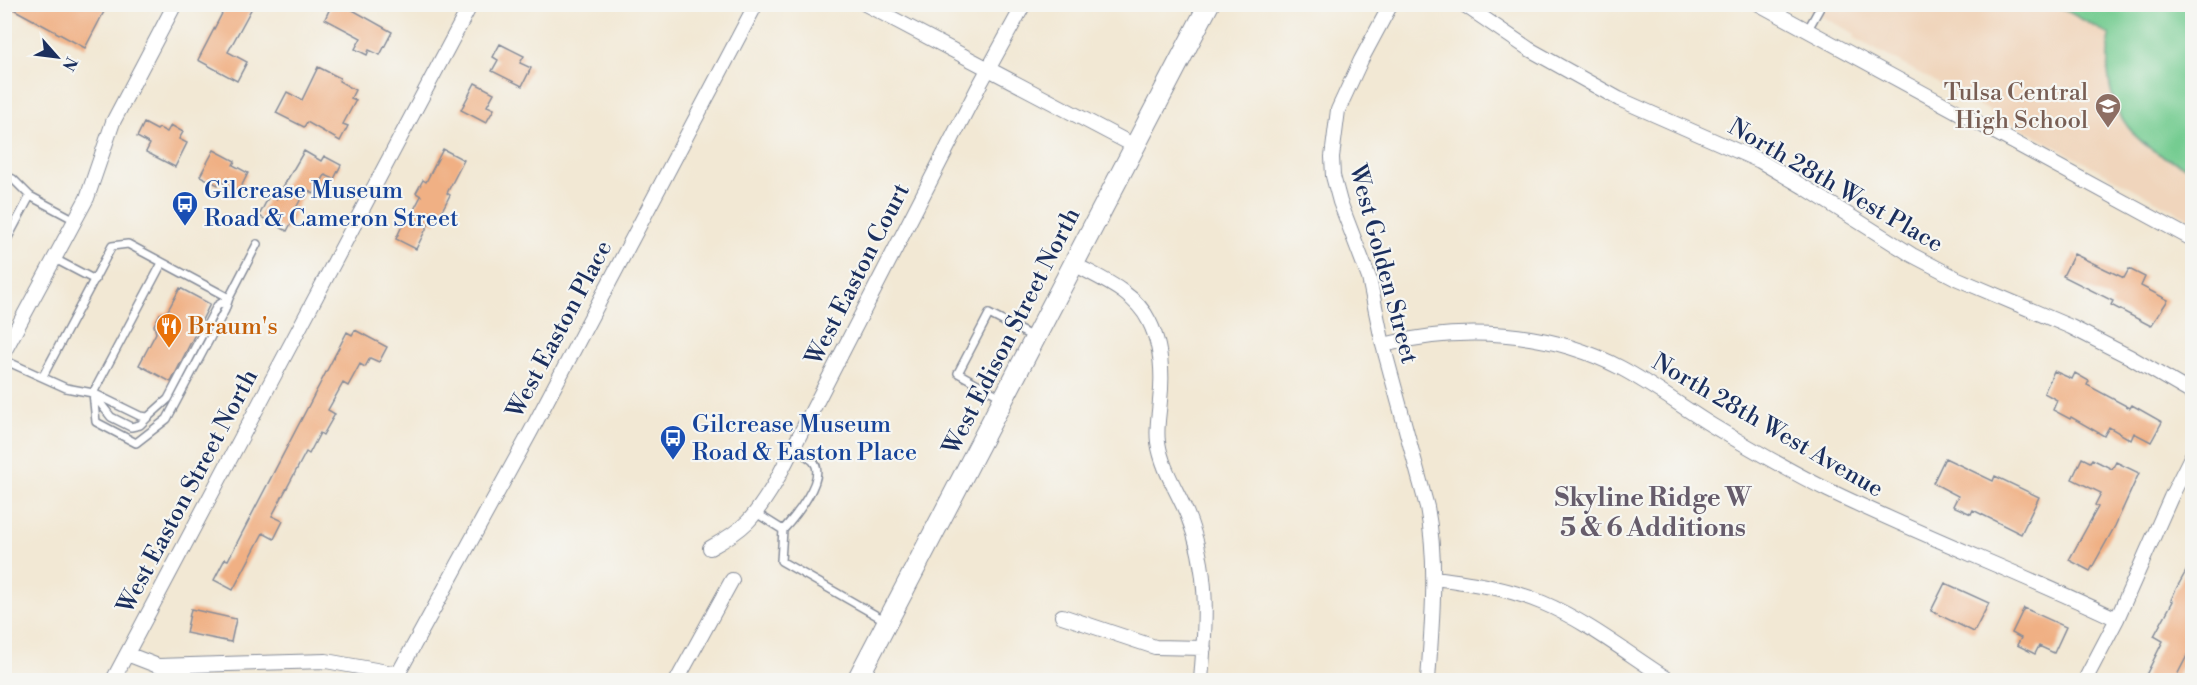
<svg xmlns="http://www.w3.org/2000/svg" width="2197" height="685" font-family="'Libre Bodoni',serif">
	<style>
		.built { fill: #f0d5bc }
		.pitch { fill: #75cc91; stroke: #487e78; stroke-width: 1.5 }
		.building { fill: #f0b084 }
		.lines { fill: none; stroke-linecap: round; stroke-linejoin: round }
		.lane-casing { stroke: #868c99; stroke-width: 10 }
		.street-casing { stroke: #868c99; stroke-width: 16 }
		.secondary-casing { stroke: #868c99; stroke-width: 22 }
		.lane { stroke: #fff; stroke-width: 7 }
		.street { stroke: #fff; stroke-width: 14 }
		.secondary { stroke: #fff; stroke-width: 20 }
		.labels { text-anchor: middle; stroke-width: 4.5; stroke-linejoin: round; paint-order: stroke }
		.education-label { font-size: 24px; fill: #785e54; stroke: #f6f6f2; text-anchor: end }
		.street-label { font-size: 24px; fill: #1b2f5e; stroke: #f6f6f2 }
		.transit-label { font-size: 24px; fill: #164399; stroke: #f6f6f2; text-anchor: start }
		.food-label { font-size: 24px; fill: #c56008; stroke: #f6f6f2; text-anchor: start }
		.neighbourhood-label { font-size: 26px; font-weight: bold; fill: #665c6b; stroke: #f6f6f2 }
	</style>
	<rect width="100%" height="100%" fill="#f6f6f2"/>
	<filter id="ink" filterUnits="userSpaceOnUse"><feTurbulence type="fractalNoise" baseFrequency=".0167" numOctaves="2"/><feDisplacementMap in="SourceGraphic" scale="12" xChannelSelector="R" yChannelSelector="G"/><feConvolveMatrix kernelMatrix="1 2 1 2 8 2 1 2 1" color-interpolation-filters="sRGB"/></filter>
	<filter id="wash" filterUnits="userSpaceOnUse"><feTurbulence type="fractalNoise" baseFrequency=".008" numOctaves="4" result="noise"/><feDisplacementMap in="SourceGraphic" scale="24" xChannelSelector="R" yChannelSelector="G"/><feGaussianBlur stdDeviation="1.35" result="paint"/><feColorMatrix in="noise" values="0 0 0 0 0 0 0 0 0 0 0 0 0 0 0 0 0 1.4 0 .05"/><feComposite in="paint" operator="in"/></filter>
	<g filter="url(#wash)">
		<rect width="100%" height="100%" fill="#f2e8d4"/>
		<path class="built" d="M1800 5H2192V220L1854 38 1855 34Z"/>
		<path class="pitch" d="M2056 5H2192V168C2128 149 2099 102 2110 35Z"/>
		<g id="blocks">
			<path class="building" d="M4 4H108L85 48Z
				M227 4H254L228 52 247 62 237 81 198 60Z
				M332 4H342L392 32 380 55 369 50 367 55 355 49 361 38 325 19Z
				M500 44 524 56 520 63 531 68 522 86 492 71 498 60 493 57Z
				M318 67 340 78 339 81 355 90 351 98 356 100 343 124 348 126 340 141 307 122 304 127 276 113 287 92 302 100Z
				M475 83 494 93 487 106 494 109 486 123 461 110Z
				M144 123 157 130 159 128 167 132 171 125 183 132 179 139 187 143 175 167 146 152 150 144 137 137Z
				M443 149 464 160 447 193 450 195 435 224 430 221 416 249 396 239 406 217 409 219 421 196 416 193 423 180 426 182Z
				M214 150 235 161 233 165 248 173 239 191 220 181 218 185 200 176Z
				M304 151 321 161 324 156 341 165 334 179 325 175 314 194 306 189 293 214 295 216 287 231 259 216 269 196 276 199Z
				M2074 254 2124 278 2129 269 2145 277 2141 286 2168 300 2151 326 2111 305 2113 301 2063 276Z
				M180 288 210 304 171 382 139 365 156 333 154 325 160 314 167 312Z
				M355 330 387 347 379 362 370 358 365 367 360 364 348 386 343 383 328 410 335 414 323 435 320 433 309 454 306 452 272 516 283 521 274 539 263 533 233 590 214 580 225 559 228 560 347 332 352 335Z
				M2054 371 2072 379 2075 373 2089 381 2087 385 2130 408 2132 405 2162 422 2151 442 2134 433 2131 440 2109 427 2104 436 2071 417 2070 419 2053 410 2057 400 2044 393Z
				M1945 458 1993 481 1995 476 2039 497 2021 534 1973 510 1971 514 1953 506 1958 496 1933 483Z
				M2082 458 2090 462 2092 459 2112 469 2116 462 2139 473 2115 526 2090 571 2069 560 2098 507 2095 505 2101 493 2072 479Z
				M2193 559V644L2174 681H2143L2163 641 2154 636 2173 601 2171 600 2176 589Z
				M1945 583 1989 603 1974 632 1931 611Z
				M2024 608 2066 627 2054 653 2039 646 2035 654 2017 645 2021 638 2012 633Z
				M191 609 236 619 231 642 186 633Z"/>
		</g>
	</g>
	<g filter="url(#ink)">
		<use href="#blocks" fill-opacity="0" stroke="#868c99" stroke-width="1.5"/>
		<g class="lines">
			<g class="lane-casing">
				<path id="lane" d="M1807 31 1822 4
					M4 175 13 179 30 196 75 220
					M4 245 30 196
					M53 258 95 280
					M162 263 93 393 96 422 136 443 167 419 225 310 229 298 257 244
					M4 360 66 388 93 393 140 416 148 417 168 399 217 306 229 298
					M43 376 112 246 128 244 229 298
					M94 395 111 417 131 427 140 425 148 417
					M1001 397 958 373 989 314 1033 337
					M756 513 783 530 781 561 886 621
					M783 530C794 518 828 477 813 461 808 456 799 452 793 448"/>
			</g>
			<g class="street-casing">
				<path id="street" d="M865 4 1135 146
					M1391 4 1361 60 1338 110 1332 157 1333 176 1340 202 1369 278 1383 345 1427 507C1438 565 1432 622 1428 680
					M1463 4 1529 49 1619 99 1760 161 1804 187 1912 255 1958 279 2071 327 2130 357 2192 393
					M1759 4 2192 239
					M1074 264C1101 279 1135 292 1149 321 1162 346 1163 374 1160 401 1159 414 1156 429 1158 442 1162 469 1177 490 1187 514 1210 571 1206 621 1201 680
					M1383 345C1461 325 1549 330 1621 368 1653 385 1682 407 1713 426 1750 448 1789 471 1828 490 1923 536 2022 574 2117 619
					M4 352 87 198 113 122 175 4
					M710 548C746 528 753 519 774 485L979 86 1024 4
					M1435 578C1472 583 1508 588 1543 603 1588 622 1628 654 1669 680
					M1062 616 1155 647 1204 648
					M127 654 158 666 326 661 398 674 405 680
					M398 674 531 431 756 4
					M113 680 471 4
					M677 680 732 580
					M2085 680 2117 619 2171 497 2192 455"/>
			</g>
			<g class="secondary-casing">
				<path id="secondary" d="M857 680 1209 4"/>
			</g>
			<use href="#lane" class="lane"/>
			<use href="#street" class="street"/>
			<use href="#secondary" class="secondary"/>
		</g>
	</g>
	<defs>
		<g id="school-pin" transform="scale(1.35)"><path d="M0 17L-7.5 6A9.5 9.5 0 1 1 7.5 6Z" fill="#8d6e63" stroke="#f6f6f2"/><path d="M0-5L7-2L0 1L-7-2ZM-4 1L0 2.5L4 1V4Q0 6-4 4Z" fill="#fff"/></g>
		<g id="bus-pin" transform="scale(1.35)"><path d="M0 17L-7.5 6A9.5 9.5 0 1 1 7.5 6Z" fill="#1a4fb4" stroke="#f6f6f2"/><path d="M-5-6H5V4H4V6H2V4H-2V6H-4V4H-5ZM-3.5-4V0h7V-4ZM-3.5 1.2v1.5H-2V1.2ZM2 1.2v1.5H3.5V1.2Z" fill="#fff"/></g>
		<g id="restaurant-pin" transform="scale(1.35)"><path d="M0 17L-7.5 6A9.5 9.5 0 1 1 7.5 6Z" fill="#e8710a" stroke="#f6f6f2"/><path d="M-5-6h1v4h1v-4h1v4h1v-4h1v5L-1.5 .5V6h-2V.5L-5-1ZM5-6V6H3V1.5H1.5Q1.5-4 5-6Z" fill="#fff"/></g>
	</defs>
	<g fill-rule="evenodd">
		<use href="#school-pin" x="2108" y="106"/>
		<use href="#bus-pin" x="185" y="204"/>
		<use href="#restaurant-pin" x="169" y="326"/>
		<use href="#bus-pin" x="673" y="438"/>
	</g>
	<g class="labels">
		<g class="education-label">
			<text x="2088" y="100">Tulsa Central<tspan x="2088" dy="28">High School</tspan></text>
		</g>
		<g class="street-label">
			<text transform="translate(1836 185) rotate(30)" y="8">North 28th West Place</text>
			<text transform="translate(1384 264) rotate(75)" y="8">West Golden Street</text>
			<text transform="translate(857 274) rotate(-63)" y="8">West Easton Court</text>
			<text transform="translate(559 329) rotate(-62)" y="8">West Easton Place</text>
			<text transform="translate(1011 331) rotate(-63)" y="8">West Edison Street North</text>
			<text transform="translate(1768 425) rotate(30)" y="8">North 28th West Avenue</text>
			<text transform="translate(187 491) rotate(-62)" y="8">West Easton Street North</text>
		</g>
		<g class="transit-label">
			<text x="204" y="198">Gilcrease Museum<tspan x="204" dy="28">Road &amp; Cameron Street</tspan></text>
			<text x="692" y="432">Gilcrease Museum<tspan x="692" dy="28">Road &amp; Easton Place</tspan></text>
		</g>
		<g class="food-label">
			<text x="188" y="334">Braum's</text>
		</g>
		<g class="neighbourhood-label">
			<text x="1653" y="506">Skyline Ridge W<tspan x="1653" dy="30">5 &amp; 6 Additions</tspan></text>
		</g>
	</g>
	<rect width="2197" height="685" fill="none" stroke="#f6f6f2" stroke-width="24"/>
	<g transform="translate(57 57) rotate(118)" stroke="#f6f6f2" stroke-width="4.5" paint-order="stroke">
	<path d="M0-4.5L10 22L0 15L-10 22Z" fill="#1b2f5e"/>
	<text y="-9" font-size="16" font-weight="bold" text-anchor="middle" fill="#1b2f5e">N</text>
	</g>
</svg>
